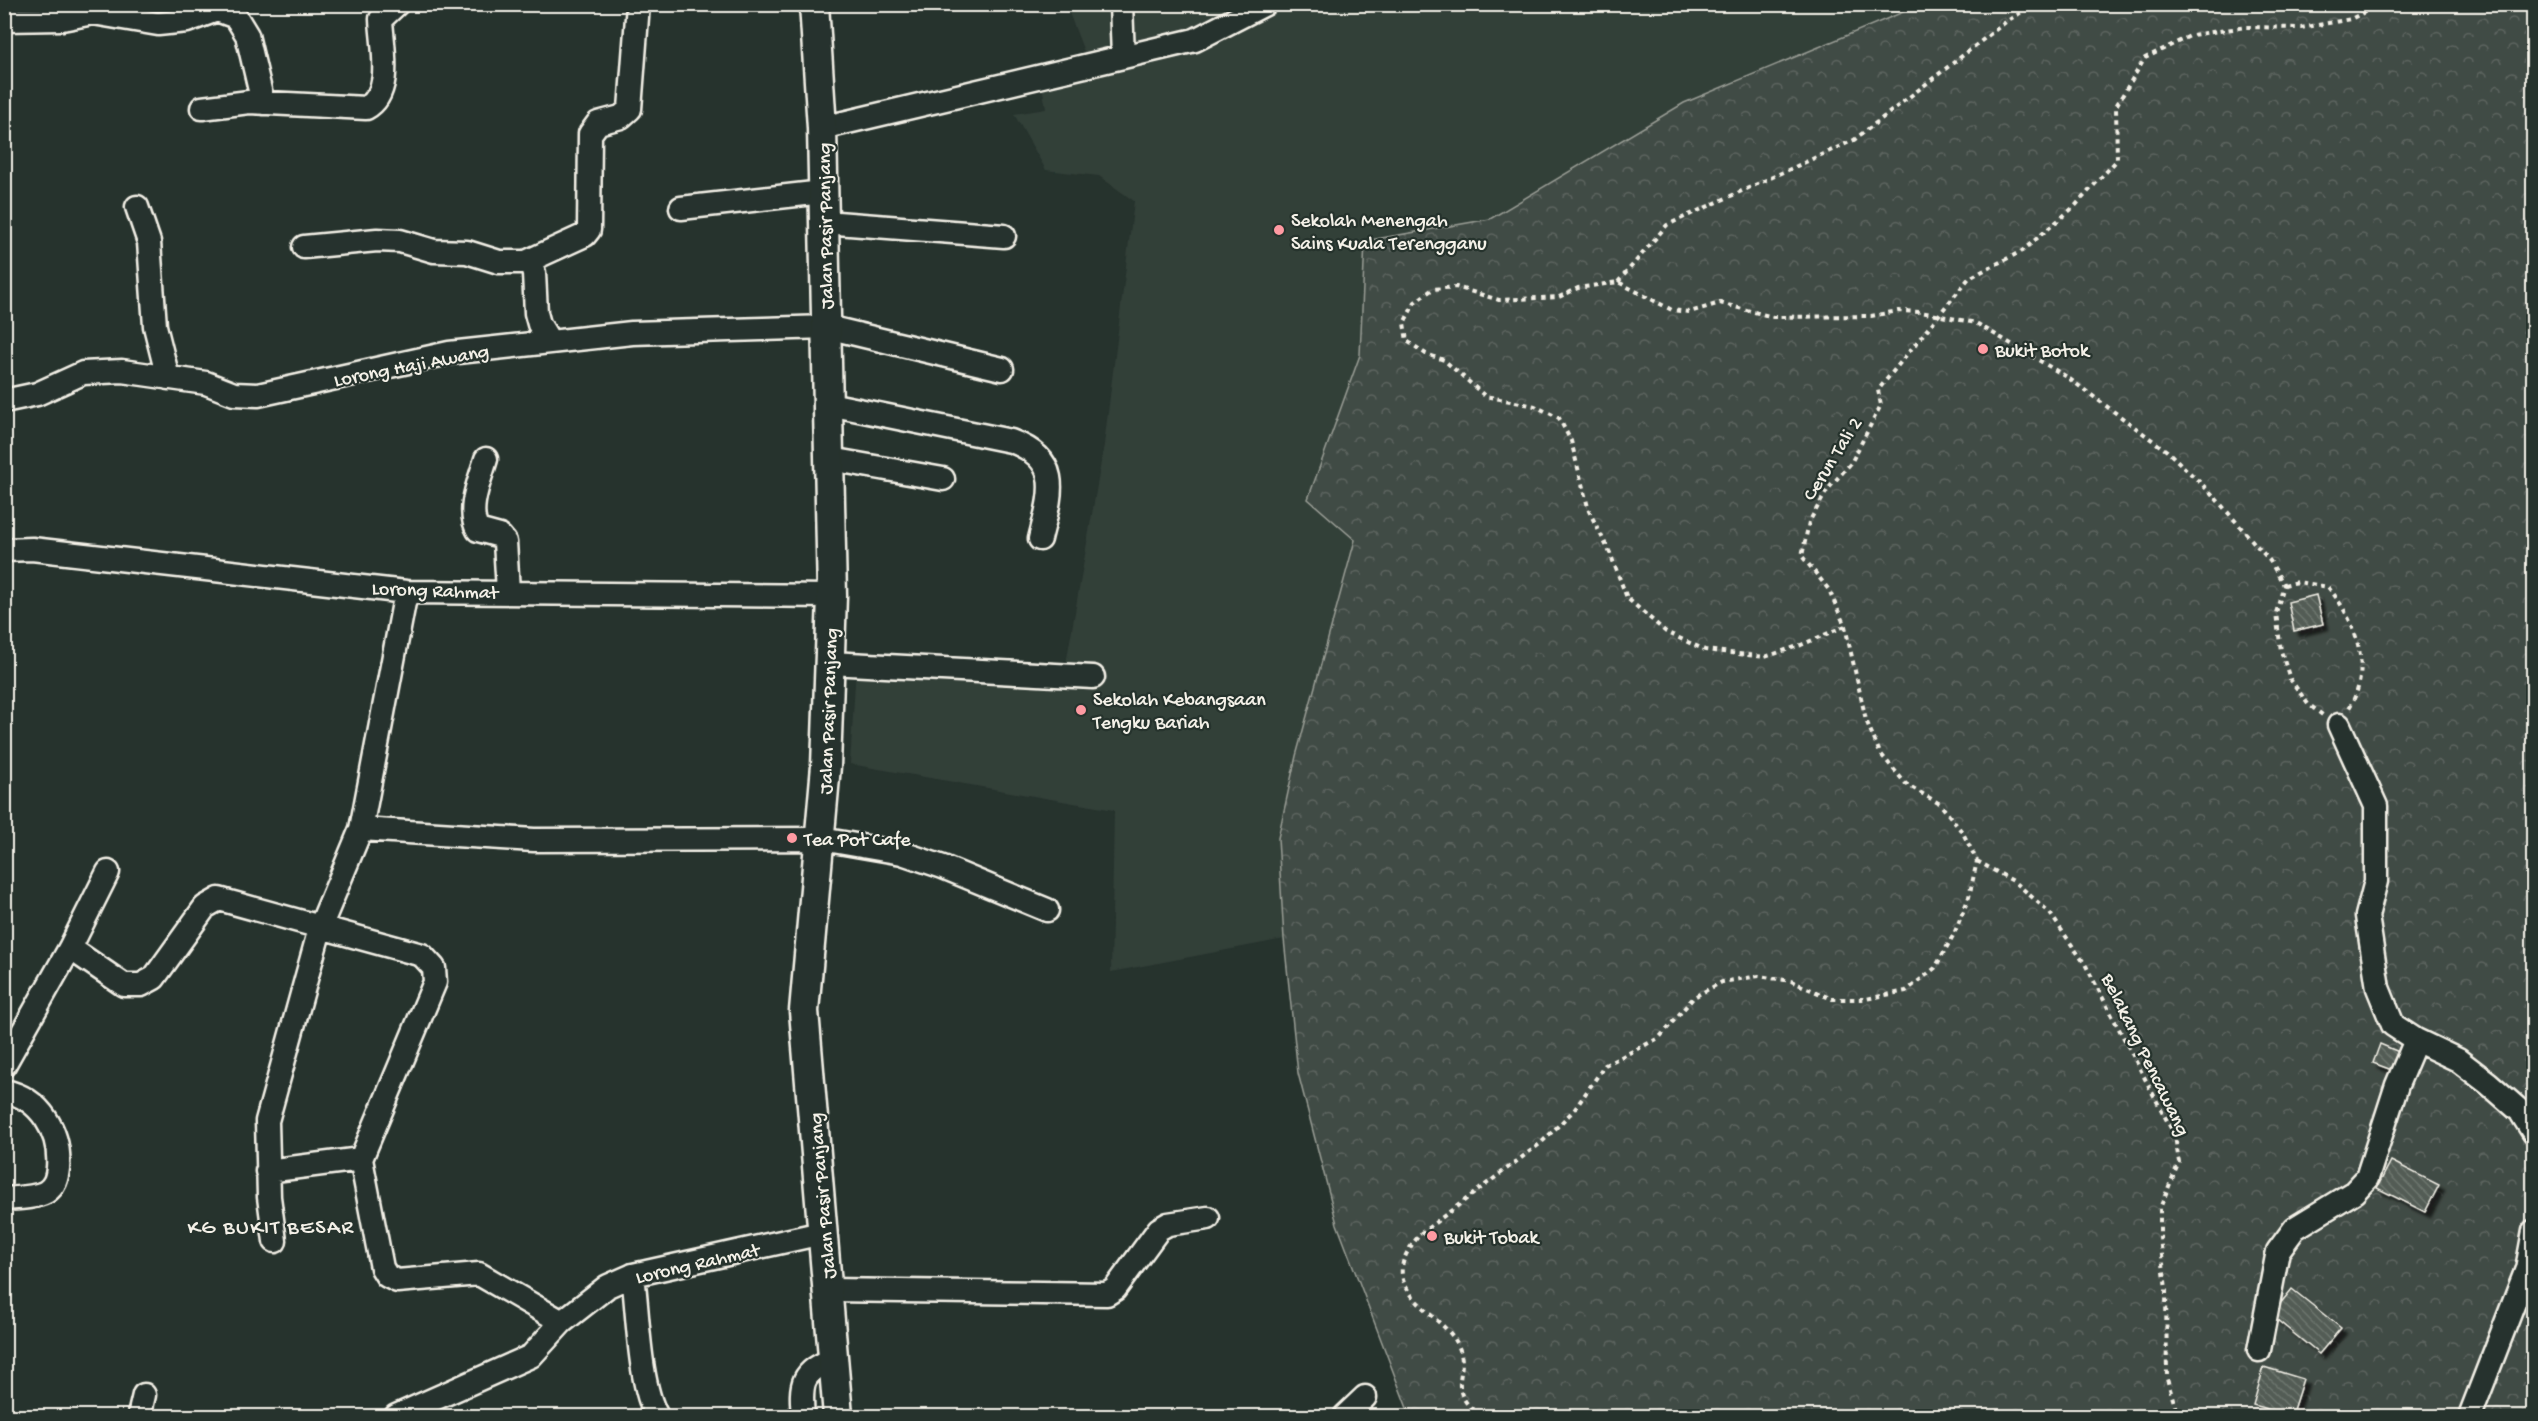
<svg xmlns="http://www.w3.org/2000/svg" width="2538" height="1421" font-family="'Gochi Hand',sans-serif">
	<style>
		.built { fill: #333f39 }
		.forest { fill: url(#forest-crowns); stroke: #9a9e96; stroke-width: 1.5 }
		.building { fill: url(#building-back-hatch); stroke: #f4f1e8; stroke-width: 1.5; filter: url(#shadow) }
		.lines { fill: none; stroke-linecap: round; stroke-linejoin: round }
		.minor-casing { stroke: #f4f1e8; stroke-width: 27 }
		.major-casing { stroke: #f4f1e8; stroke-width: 33 }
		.path { stroke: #f4f1e8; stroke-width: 4; stroke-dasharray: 4.5 4.5; stroke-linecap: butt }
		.minor { stroke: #26332d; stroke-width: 22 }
		.major { stroke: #26332d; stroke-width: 28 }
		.poi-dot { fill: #ff9aa2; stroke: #26332d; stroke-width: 2 }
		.labels { text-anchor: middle; stroke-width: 4.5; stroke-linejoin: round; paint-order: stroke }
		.poi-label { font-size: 20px; fill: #f4f1e8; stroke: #26332d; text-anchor: start }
		.street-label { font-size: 20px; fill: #f4f1e8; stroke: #26332d }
		.quarter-label { font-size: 22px; letter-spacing: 1.5px; fill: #f4f1e8; stroke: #26332d }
	</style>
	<defs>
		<pattern id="forest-crowns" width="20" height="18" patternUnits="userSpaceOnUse" patternTransform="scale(1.5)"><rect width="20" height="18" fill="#414b45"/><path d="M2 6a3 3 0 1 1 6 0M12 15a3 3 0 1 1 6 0" fill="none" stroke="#5d6560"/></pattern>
		<pattern id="building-back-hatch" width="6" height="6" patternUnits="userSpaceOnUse" patternTransform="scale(1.5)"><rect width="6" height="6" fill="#525c55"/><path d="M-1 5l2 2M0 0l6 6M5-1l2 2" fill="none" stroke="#6c746d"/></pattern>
		<filter id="shadow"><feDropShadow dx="5.5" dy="5.5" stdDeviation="1.5" flood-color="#0009"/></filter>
	</defs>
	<rect width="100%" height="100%" fill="#26332d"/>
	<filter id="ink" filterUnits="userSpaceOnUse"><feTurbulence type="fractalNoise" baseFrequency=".0167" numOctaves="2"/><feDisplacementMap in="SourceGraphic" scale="12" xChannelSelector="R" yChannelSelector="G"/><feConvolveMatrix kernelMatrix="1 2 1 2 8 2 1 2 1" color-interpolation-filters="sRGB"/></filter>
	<g filter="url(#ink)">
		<path class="built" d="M1066 5H1890L1894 15 1684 103 1490 219 1365 241 1360 355 1308 499 1355 540 1296 756 1278 838 1284 939 1111 972 1114 810 850 764 857 651 1066 664 1104 445 1134 201 1099 176 1046 170 1014 114 1046 109 1039 67 1085 54Z"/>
		<path class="forest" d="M1920 5H2533V1416H1410L1337 1224 1298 1073 1284 939 1278 838 1296 756 1355 540 1308 499 1360 355 1365 241 1490 219 1684 103Z"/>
		<path class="building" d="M2316 595 2323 624 2294 631 2288 602Z
			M2380 1044 2399 1052 2392 1070 2373 1063Z
			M2391 1161 2439 1185 2425 1212 2377 1188Z
			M2292 1289 2341 1328 2319 1354 2271 1315Z
			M2264 1367 2303 1379 2291 1416 2253 1405Z"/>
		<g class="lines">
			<g class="minor-casing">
				<path id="minor" d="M1121 4 1123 57
					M4 20 62 19 93 13 158 24 187 21 217 10 236 17 247 35 263 103
					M202 108 249 102 366 108C394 93 382 46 381 19L397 4
					M822 128 1195 40 1265 4
					M137 207 149 242 155 326 168 378
					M681 208 823 192
					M824 222 1004 236
					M304 247 377 240 400 241 434 251 467 252 499 262H526L532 267 534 273 536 313 539 324 550 342
					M526 262 585 235 589 230 590 134 598 123 621 117 630 109 638 4
					M4 401 37 394 83 373 122 371 206 383 234 394 258 395 449 353 632 333 827 327 1002 369
					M829 404 1011 441C1064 460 1051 494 1040 539
					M486 459C480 480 466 510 478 530L500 536 505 542 508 591
					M830 459 943 479
					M4 550 32 549 406 592 832 596
					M830 663 1093 677
					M2339 725 2376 806V881L2367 916 2378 988 2393 1025 2416 1040 2458 1060 2488 1083 2520 1111 2534 1133
					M361 829 534 840 821 839 902 853 943 867 1047 910
					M70 948 124 985H141L154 978 205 907 219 899 422 955 434 968 435 982 361 1159 267 1171
					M4 1065 70 948 108 872
					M4 1091C41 1098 61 1133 58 1168 57 1178 55 1186 46 1192 35 1198 17 1198 4 1199
					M361 1159 382 1268 387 1276 397 1281 479 1274 562 1322
					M275 1241 269 1197 267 1121 321 925 361 829 406 592
					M633 1275C638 1313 639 1385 657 1416
					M830 1290 1107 1294 1115 1289 1159 1229 1168 1224 1208 1218
					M2259 1350 2278 1251 2295 1228 2354 1192 2367 1178 2397 1085 2416 1040
					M139 1416 144 1395
					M396 1416 531 1356 562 1322 608 1286 633 1275 822 1233
					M803 1416C800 1383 801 1372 834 1359
					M1345 1416 1365 1397
					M2470 1416 2527 1269 2534 1231"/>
			</g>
			<g class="major-casing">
				<path id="major" d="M814 4 822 128 832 596 826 766 804 1011 838 1416"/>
			</g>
			<path class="path" d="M1618 282 1667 225 1854 140 2007 21 2035 4
				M2284 585 2298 582 2328 587C2355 619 2374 668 2349 708
				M1845 626 1801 645 1765 657 1705 650 1666 632 1627 598 1610 553 1589 511 1571 441 1559 418 1535 406 1485 396 1444 360 1426 354 1407 341 1404 323 1415 302 1433 289 1456 287 1499 300 1559 297 1578 288 1618 282 1672 310 1690 312 1720 303 1773 317 1871 316 1898 311 1921 312 1976 323 2067 377 2167 451 2211 493 2270 561 2284 585 2276 613 2281 651 2290 679 2308 704 2324 716
				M1977 861 2015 882 2049 912 2085 964 2175 1136 2179 1162 2160 1208V1238L2166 1289 2167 1379 2178 1416
				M1480 1416C1475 1411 1468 1406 1464 1399 1452 1379 1472 1365 1454 1338 1440 1319 1405 1299 1402 1275 1400 1259 1411 1246 1420 1234L1541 1143 1575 1109 1605 1065 1659 1038 1694 997 1722 982 1759 976 1791 981 1832 999H1866L1906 991 1935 968 1954 934 1969 897 1977 861 1963 833 1940 804 1906 784 1880 753 1866 720 1845 626 1829 590 1802 556 1809 522 1828 489 1851 463 1881 405 1878 390 1969 278 2022 251 2075 206 2117 160 2116 106 2145 58 2192 35 2246 27 2301 28 2351 19 2380 4
				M2157 1416 2175 1412"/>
			<use href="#minor" class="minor"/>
			<use href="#major" class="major"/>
		</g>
	</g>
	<g class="poi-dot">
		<circle cx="1279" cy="230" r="6"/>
		<circle cx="1983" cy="349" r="6"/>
		<circle cx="1081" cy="710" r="6"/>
		<circle cx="792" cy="838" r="6"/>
		<circle cx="1432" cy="1236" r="6"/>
	</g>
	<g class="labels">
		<g class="poi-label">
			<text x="1291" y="226">Sekolah Menengah<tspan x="1291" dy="23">Sains Kuala Terengganu</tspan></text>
			<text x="1995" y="356">Bukit Botok</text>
			<text x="1093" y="705">Sekolah Kebangsaan<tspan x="1093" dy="23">Tengku Bariah</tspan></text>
			<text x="804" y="845">Tea Pot Cafe</text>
			<text x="1444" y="1243">Bukit Tobak</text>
		</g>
		<g class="street-label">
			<text transform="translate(824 226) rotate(-91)" y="7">Jalan Pasir Panjang</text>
			<text transform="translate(411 364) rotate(-11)" y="7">Lorong Haji Awang</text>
			<text transform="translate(1831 458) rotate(-58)" y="7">Cerun Tali 2</text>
			<text transform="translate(435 589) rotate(2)" y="7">Lorong Rahmat</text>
			<text transform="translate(827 711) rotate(-88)" y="7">Jalan Pasir Panjang</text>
			<text transform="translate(2147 1054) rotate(64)" y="7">Belakang Pencawang</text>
			<text transform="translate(821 1196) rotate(-95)" y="7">Jalan Pasir Panjang</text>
			<text transform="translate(697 1262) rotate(-13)" y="7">Lorong Rahmat</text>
		</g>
		<g class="quarter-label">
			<text x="271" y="1233">KG BUKIT BESAR</text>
		</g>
	</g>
	<rect width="2538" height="1421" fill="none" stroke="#26332d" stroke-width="24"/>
	<rect x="12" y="12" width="2514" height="1397" fill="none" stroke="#f4f1e8" stroke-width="2" filter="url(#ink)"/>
</svg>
